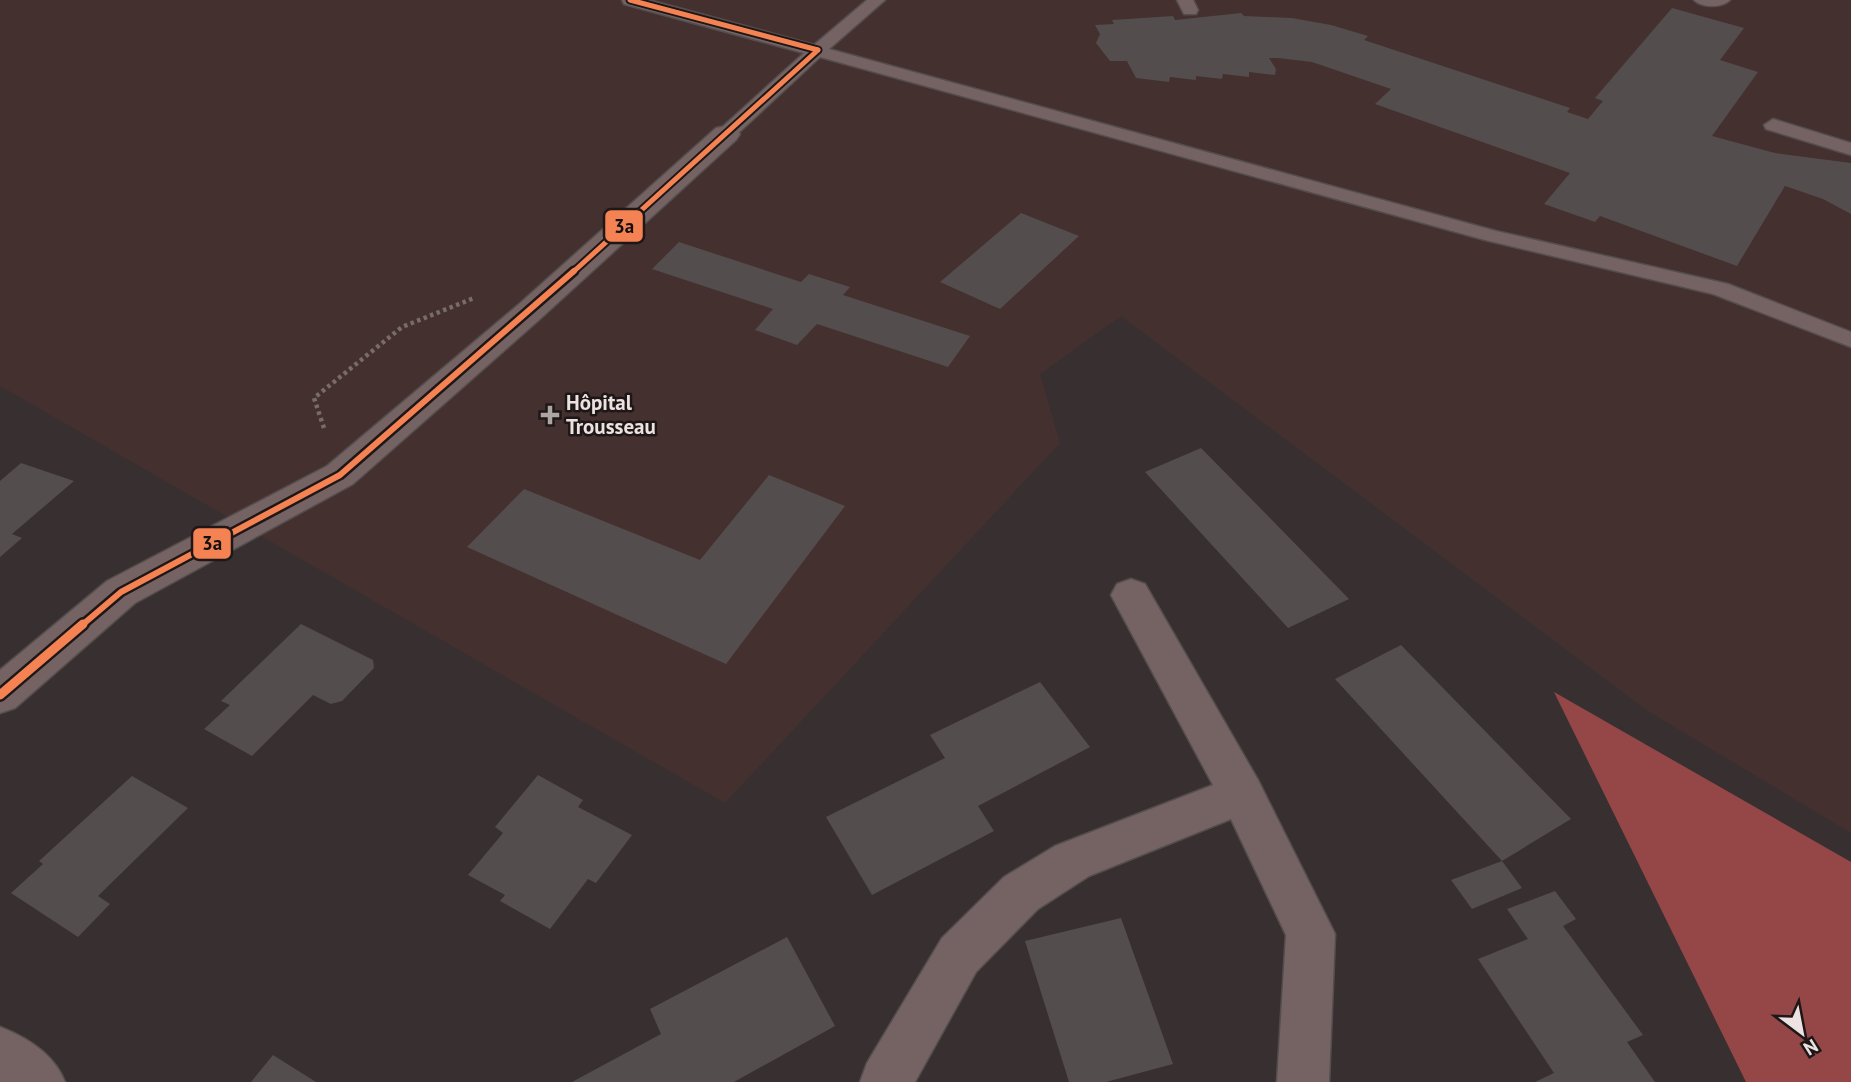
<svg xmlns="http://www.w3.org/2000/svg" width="1851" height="1082" font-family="'PT Sans',sans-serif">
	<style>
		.built { fill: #44302f }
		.forest { fill: #954647 }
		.building { fill: #544d4d }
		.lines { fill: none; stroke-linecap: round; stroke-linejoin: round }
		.lane-casing { stroke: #544d4d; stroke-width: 3 }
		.street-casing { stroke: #544d4d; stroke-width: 3 }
		.path { stroke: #786b6b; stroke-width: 4.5; stroke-dasharray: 3.5 3.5; stroke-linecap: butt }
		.lane { fill: #746362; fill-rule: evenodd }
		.street { fill: #746362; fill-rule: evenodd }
		.bus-1-far2-casing { stroke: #1e1717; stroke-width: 9 }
		.bus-1-far1-casing { stroke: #1e1717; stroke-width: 11 }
		.bus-1-casing { stroke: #1e1717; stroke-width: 14 }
		.bus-1-far2 { stroke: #f58252; stroke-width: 5 }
		.bus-1-far1 { stroke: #f58252; stroke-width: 6 }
		.bus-1 { stroke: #f58252; stroke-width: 9 }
		.poi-dot { fill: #aea4a4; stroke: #1e1717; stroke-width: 2.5 }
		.labels { text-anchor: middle; stroke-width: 5; stroke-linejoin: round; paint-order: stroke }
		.poi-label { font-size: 21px; font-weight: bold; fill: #ede2e2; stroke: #1e1717; text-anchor: start }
		.line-badge { stroke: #1e1717; stroke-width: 2.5 }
		.pale-badge-label { font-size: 19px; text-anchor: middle; font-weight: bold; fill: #111 }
	</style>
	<rect width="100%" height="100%" fill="#383030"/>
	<path class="built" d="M0 0H1851V833L1648 711 1121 316 1040 374 1060 443 725 803 0 386Z"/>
	<path class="forest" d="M1554 692 1851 862V1082H1746Z"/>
	<path class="building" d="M1672 8 1744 28 1720 60 1758 72 1712 136 1775 153 1851 163V214L1823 199 1785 186 1737 266 1600 216 1595 222 1544 204 1570 173 1375 104 1391 89 1312 62 1278 58H1269L1276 69 1275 75 1249 72V77L1223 74 1222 79 1196 76V80L1170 77 1169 82 1136 78 1127 61H1110L1096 43 1100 34 1095 25 1114 24 1112 20 1173 16 1175 20 1241 13 1244 16 1292 18 1331 25 1368 36 1364 40 1570 108 1567 112 1588 119 1603 101 1595 98Z
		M1021 213 1079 236 1000 309 940 282Z
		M679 242 801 282 809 274 850 287 843 295 970 336 948 367 817 324 797 345 755 330 773 309 652 269Z
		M1201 448 1270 518 1349 599 1288 628 1145 472Z
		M21 463 74 481 12 534 22 538 0 557V481Z
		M769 475 845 506 726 664 467 547 524 489 700 560Z
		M301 624 373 660 374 668 342 701 331 704 313 695 252 756 204 729 230 705 221 701Z
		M1401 645 1571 819 1502 861 1522 888 1472 909 1451 880 1502 861 1335 679Z
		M1040 682 1090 747 978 806 994 831 872 895 826 817 945 758 930 735Z
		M538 775 583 800 578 807 632 835 596 883 588 879 550 929 500 901 505 895 468 875 503 833 495 827Z
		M132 776 188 808 98 896 110 904 78 937 11 893 43 864 39 861Z
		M1555 891 1576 919 1563 926 1643 1035 1627 1042 1655 1082H1535L1554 1073 1478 959 1528 939 1507 909Z
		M1121 918 1173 1064 1106 1082H1069L1025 941Z
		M787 937 835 1026 734 1082H572L661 1034 650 1009Z
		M273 1055 316 1082H251Z"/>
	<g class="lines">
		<g class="lane-casing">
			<path id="lane" d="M622 0H649L814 45 867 0H885L829 49 1496 231 1728 284 1851 332V347L1713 294 1485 240 820 57 733 138H719L717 134 719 130 804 53 624 4Z
				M1177 0H1193L1198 10 1196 14H1184Z
				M1694 0H1730C1722 8 1702 8 1694 0Z
				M1773 119 1851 143V155L1766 129 1764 125Z"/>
		</g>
		<g class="street-casing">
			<path id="street" d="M726 126 736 128 740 134 736 140 540 319 353 484 135 603 15 708 0 713V670L107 581 327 466 518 305 716 128Z
				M1131 579 1145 584 1258 780 1335 934 1329 1082H1277L1286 935 1231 819 1089 876 1038 909 976 972 915 1082H860L867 1063 942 938 1004 877 1055 846 1213 785 1111 595 1117 584Z
				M0 1027C28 1038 54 1054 65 1082H0Z"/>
		</g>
		<path class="path" d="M324 428 314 398 402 327 474 298"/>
		<use href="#lane" class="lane"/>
		<use href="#street" class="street"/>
		<g class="bus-1-far2-casing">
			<path id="bus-1-far2" d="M630 0 818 50
				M572 273 818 50"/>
		</g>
		<g class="bus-1-far1-casing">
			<path id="bus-1-far1" d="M81 626 121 592 340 475 574 271"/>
		</g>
		<g class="bus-1-casing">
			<path id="bus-1" d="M0 695 83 624"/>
		</g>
		<use href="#bus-1-far2" class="bus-1-far2"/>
		<use href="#bus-1-far1" class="bus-1-far1"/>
		<use href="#bus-1" class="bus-1"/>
	</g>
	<path class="poi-dot" d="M546.5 404.5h7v7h7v7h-7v7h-7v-7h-7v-7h7z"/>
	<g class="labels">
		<g class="poi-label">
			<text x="566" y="410">Hôpital<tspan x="566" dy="24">Trousseau</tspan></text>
		</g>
	</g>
	<g class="line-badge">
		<rect x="604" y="209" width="40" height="34" rx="7" fill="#f58252"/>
		<rect x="192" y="527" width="40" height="33" rx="7" fill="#f58252"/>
	</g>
	<g class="pale-badge-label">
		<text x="624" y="233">3a</text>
		<text x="212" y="550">3a</text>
	</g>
	<g transform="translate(1802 1033) rotate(148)" stroke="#1e1717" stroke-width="5" paint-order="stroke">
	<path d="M0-5L12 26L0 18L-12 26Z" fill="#ede2e2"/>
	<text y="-10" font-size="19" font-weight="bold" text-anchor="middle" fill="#ede2e2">N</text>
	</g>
</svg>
